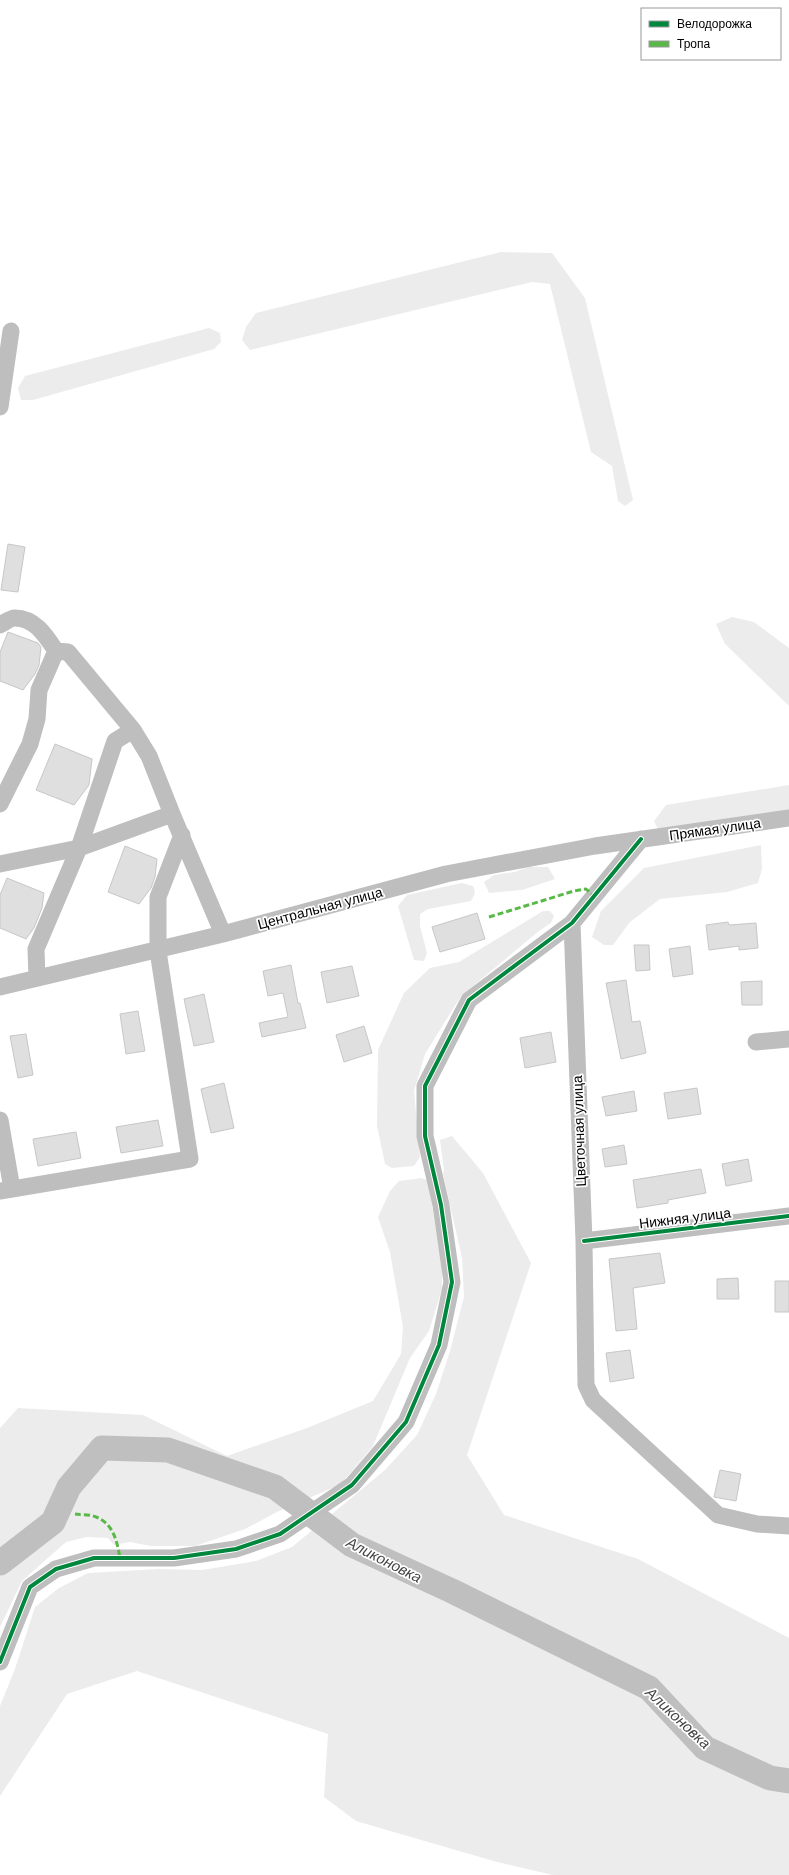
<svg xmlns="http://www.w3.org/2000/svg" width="789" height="1875" font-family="'DM Sans',sans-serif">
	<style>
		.green { fill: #ececec }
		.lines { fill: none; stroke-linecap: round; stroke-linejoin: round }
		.river { stroke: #bfbfbf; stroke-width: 25 }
		.building { fill: #dfdfdf; stroke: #c7c7c7 }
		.minor { stroke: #bebebe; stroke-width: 17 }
		.quiet { stroke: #58b947; stroke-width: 3; stroke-dasharray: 6 3; stroke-linecap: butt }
		.cycleway-casing { stroke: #fff; stroke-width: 6 }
		.cycleway { stroke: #00873e; stroke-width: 4 }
		.labels { text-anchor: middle; stroke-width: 3.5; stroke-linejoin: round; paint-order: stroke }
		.street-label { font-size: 14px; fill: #000; stroke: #fff }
		.water-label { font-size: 15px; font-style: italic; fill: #444; stroke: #fff }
	</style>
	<rect width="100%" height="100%" fill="#fff"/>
	<path class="green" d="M501 252 552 253 585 298 633 500 625 506 618 501 612 466 591 452 550 284 532 282 250 350 242 340 246 327 256 313Z
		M209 328 220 333 221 342 214 349 33 400H21L18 388 25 376Z
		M732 617 754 622 789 648V706L725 644 716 624Z
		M789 785V812L660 833 654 821 666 805Z
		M761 845 762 869 758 883 727 892 660 899 630 922 613 945H604L592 937 601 911 644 868Z
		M529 867H548L555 879 522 890 489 893 484 882 494 875 514 872Z
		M462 883 473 886 475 893 471 901 428 909 420 914V926L427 953 424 961 414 960 398 906 407 895Z
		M543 911H550L554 916 551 923 539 931 461 996 425 1054 414 1091 420 1157 414 1166 392 1168 385 1164 377 1126 378 1050 404 993 430 968 459 962Z
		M452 1136 483 1173 531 1263 467 1455 504 1515 638 1559 789 1638V1875H553L497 1862 356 1821 324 1797 328 1734 137 1671 67 1694 0 1796V1706L15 1669 35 1607 59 1588 88 1573 159 1569 202 1570 256 1561 292 1547 385 1470 417 1435 436 1394 450 1351 464 1297 462 1258 443 1174 444 1170 440 1140Z
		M422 1178 428 1181 442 1265V1289L429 1331 410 1358 373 1446 341 1484 277 1512 245 1529 195 1546H151L130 1542 114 1545 108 1538 87 1537 66 1542 22 1581 0 1627V1428L18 1408 143 1415 227 1456 307 1428 373 1401 401 1354 403 1327 390 1252 378 1217 390 1191 399 1181Z"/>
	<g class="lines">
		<path class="river" d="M0 1563 53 1522 69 1487 102 1448 168 1450 275 1487 352 1545 452 1591 649 1688 705 1748 770 1778 789 1781"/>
	</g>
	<path class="building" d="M8 544 25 547 18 592 1 590Z
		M8 632 38 643 41 647 39 665 35 674 23 690 0 681V652Z
		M55 744 92 759 89 785 74 805 36 790Z
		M125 846 157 859 155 877 151 888 139 904 108 892Z
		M7 878 44 893 42 908 34 928 26 939 0 928V895Z
		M477 913 485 939 440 952 432 927Z
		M728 922 729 925 756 923 758 948 739 950V946L709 950 706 925Z
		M634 945H649L650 970 636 971Z
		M690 946 693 974 673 977 669 949Z
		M291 965 298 1003H300L306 1028 262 1037 259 1023 288 1017 283 993 268 996 263 971Z
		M352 966 359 996 327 1003 321 972Z
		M626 980 632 1022 640 1021 646 1053 621 1059 606 983Z
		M762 981V1005H742L741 982Z
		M204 994 214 1042 194 1046 184 999Z
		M138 1011 145 1051 126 1054 120 1014Z
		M364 1026 372 1053 344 1062 336 1035Z
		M551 1032 556 1062 525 1068 520 1038Z
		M26 1034 33 1075 18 1078 10 1036Z
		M224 1083 234 1128 211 1133 201 1089Z
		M697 1088 701 1114 668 1119 664 1093Z
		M634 1091 637 1111 606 1116 602 1097Z
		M158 1120 163 1146 121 1153 116 1127Z
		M76 1132 81 1158 38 1166 33 1139Z
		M624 1145 627 1164 605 1167 602 1149Z
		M748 1159 752 1181 726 1186 722 1164Z
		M701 1169 706 1193 668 1200V1203L637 1208 633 1180Z
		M660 1253 665 1283 633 1288 637 1329 616 1331 609 1259Z
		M738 1278 739 1299H717V1279Z
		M775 1281H789V1312H775Z
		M630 1350 634 1378 610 1382 606 1353Z
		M720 1470 741 1474 736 1501 714 1497Z"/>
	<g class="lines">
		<path class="minor" d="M0 407 11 331
			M0 625C4 623 10 618 15 618 35 618 46 636 56 651
			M0 804 30 744 37 719 39 690 56 651 68 652 133 730 149 756 172 814 223 934
			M0 864 79 848 172 814
			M572 923 584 1241 586 1385 593 1400 718 1515 757 1524 789 1526
			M37 978 36 949 79 848 115 741 133 730
			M0 987 223 934 446 874 595 846 789 818
			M756 1042 789 1039
			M0 1120 12 1189
			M0 1191 190 1159 158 951V897L182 835
			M584 1241 789 1216
			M0 1662 30 1587 56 1569 94 1558H174L236 1549 280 1534 352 1485 406 1422 439 1345 452 1282 441 1205 425 1136V1086L469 1000 572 923 641 839"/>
		<path class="quiet" d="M489 917 574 891 586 889 595 897
			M75 1514C81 1515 90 1514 96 1517 114 1524 117 1542 120 1558"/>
		<g class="cycleway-casing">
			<path id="cycleway" d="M584 1241 789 1216
				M0 1662 30 1587 56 1569 94 1558H174L236 1549 280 1534 352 1485 406 1422 439 1345 452 1282 441 1205 425 1136V1086L469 1000 572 923 641 839"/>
		</g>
		<use href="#cycleway" class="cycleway"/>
	</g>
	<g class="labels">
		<g class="street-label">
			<text transform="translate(715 829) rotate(-8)" y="5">Прямая улица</text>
			<text transform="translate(320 908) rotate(-15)" y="5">Центральная улица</text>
			<text transform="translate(579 1131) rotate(-92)" y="5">Цветочная улица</text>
			<text transform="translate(685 1218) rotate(-7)" y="5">Нижняя улица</text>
		</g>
		<g class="water-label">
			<text transform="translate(384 1560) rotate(27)" y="5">Аликоновка</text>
			<text transform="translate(678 1718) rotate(43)" y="5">Аликоновка</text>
		</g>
	</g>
	<rect x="641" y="8" width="140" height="52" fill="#ffffff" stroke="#999999"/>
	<rect x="649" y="21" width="20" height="6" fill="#00873e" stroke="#999999"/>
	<text x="677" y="28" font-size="12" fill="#000000">Велодорожка</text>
	<rect x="649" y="41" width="20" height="6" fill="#58b947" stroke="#999999"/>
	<text x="677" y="48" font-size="12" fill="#000000">Тропа</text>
</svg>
